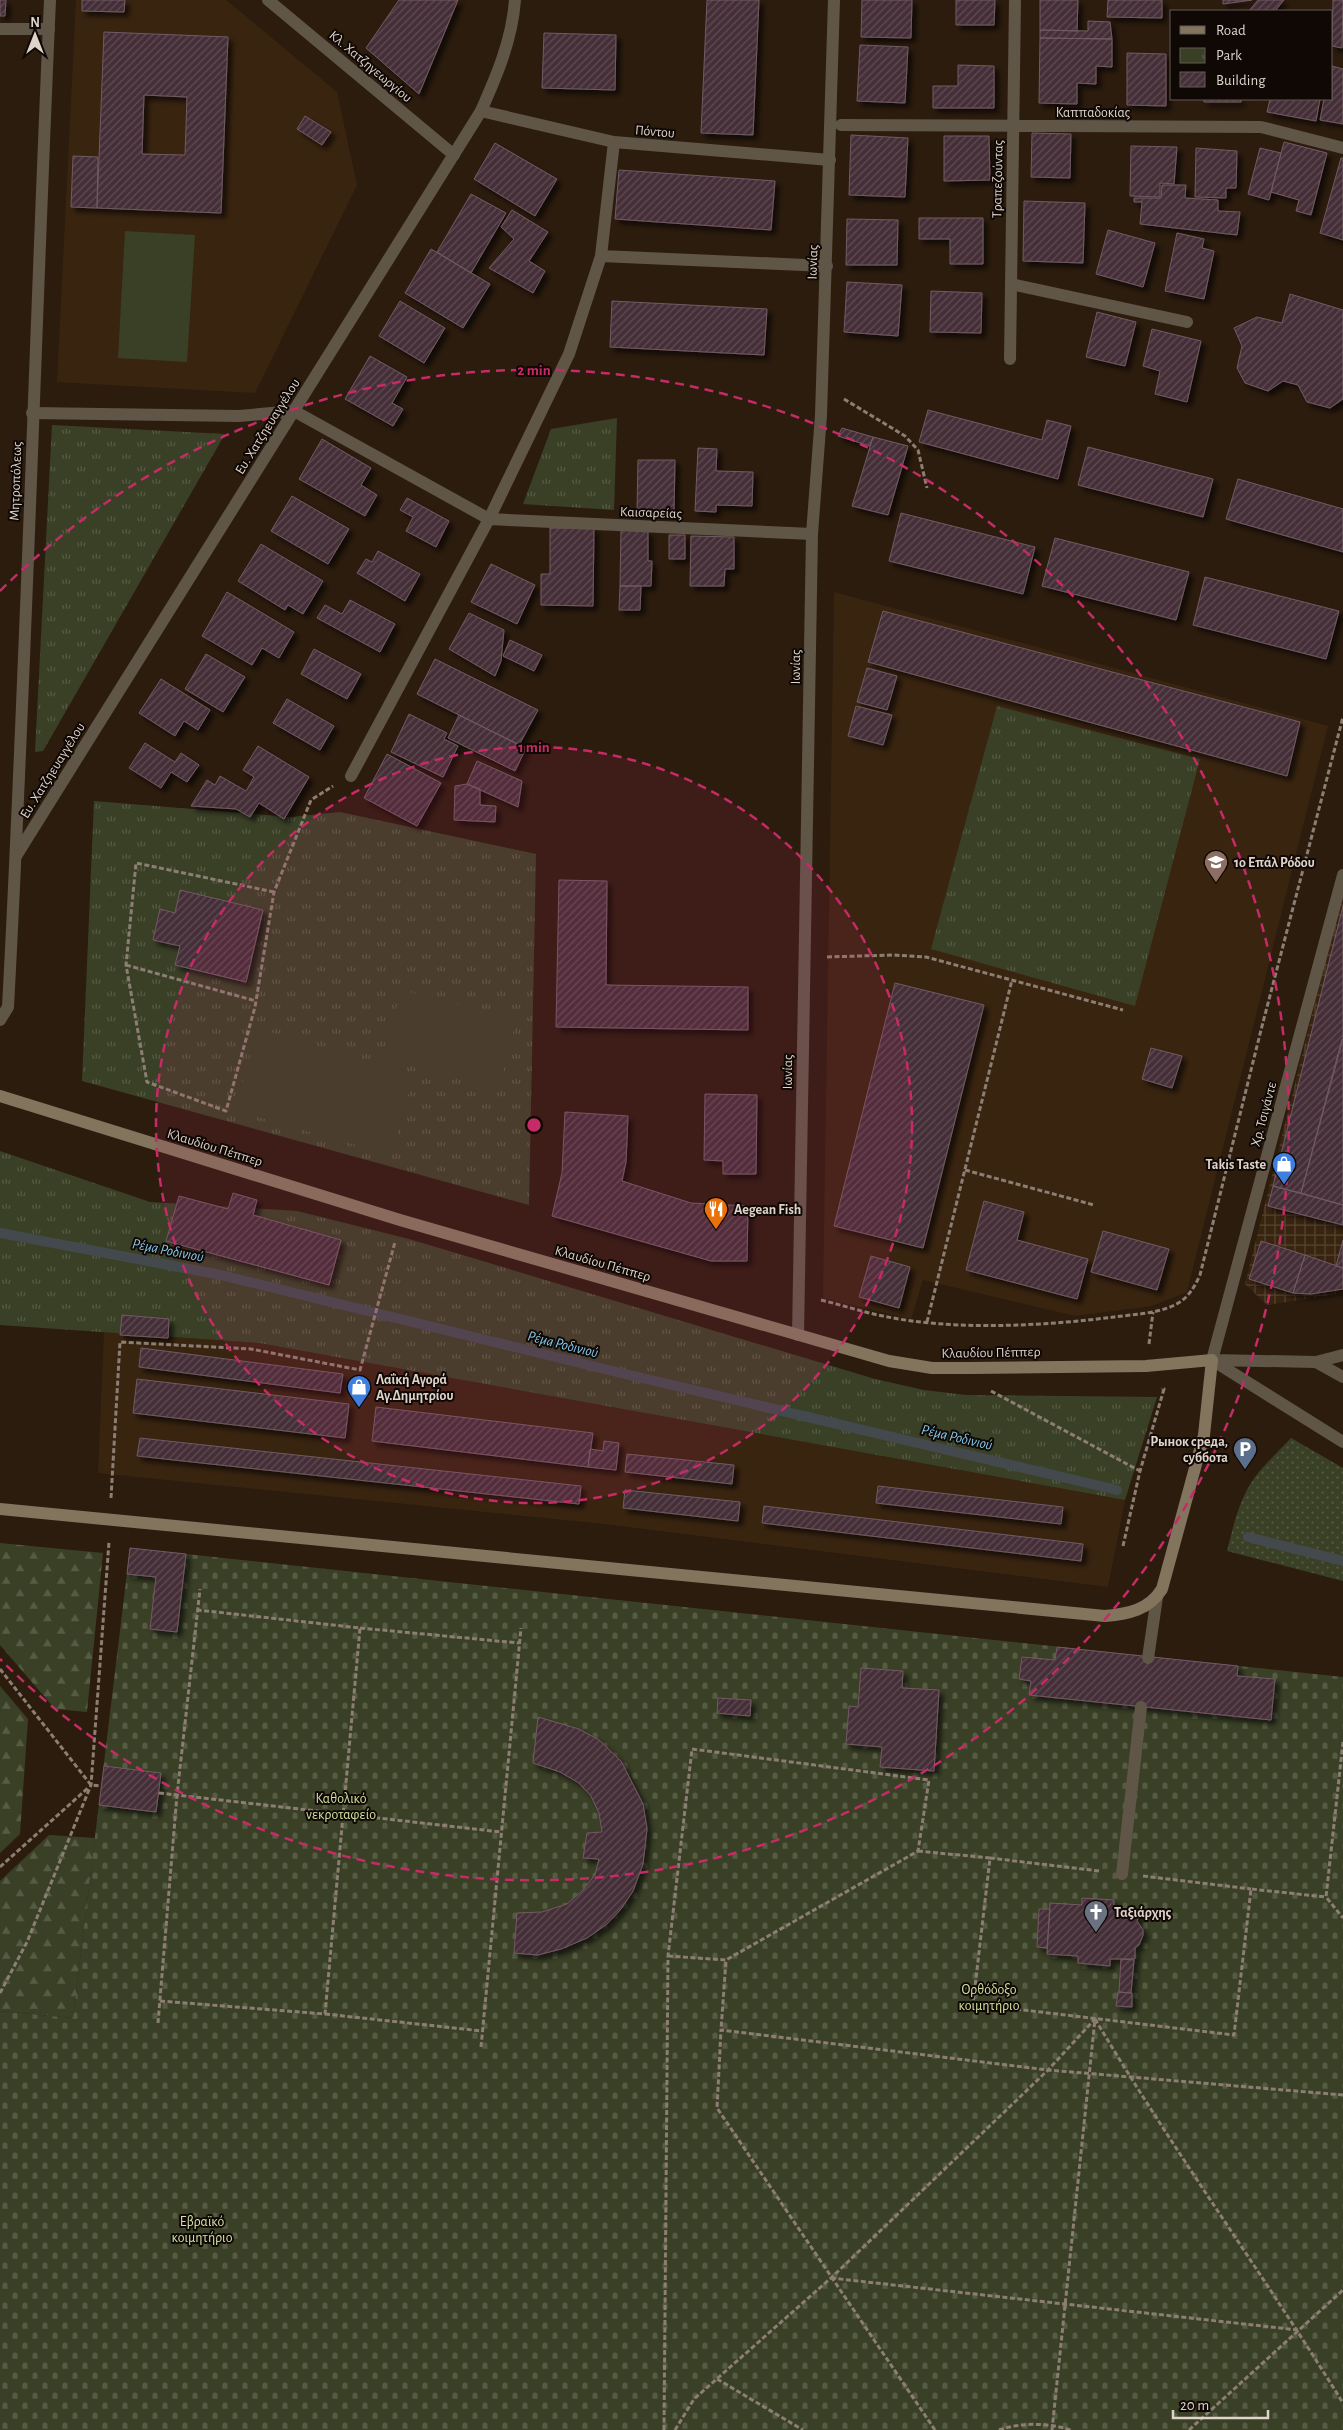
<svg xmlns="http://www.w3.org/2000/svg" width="1343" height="2430" font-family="'Alegreya Sans',sans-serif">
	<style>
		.built { fill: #392410 }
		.industrial { fill: url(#industrial-grid) }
		.grass { fill: url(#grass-dots) }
		.forest { fill: url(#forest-firs) }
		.cemetery { fill: url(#cemetery-stones) }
		.park { fill: url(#park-tufts) }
		.pitch { fill: #3a4026 }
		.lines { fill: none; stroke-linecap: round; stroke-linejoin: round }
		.stream { stroke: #43494d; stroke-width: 10 }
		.building { fill: url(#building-hatch); stroke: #725a63; fill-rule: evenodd; filter: url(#shadow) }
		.path { stroke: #8c7e73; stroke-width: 3; stroke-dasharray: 5 2.5; stroke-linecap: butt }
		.service { stroke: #5f5648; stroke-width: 12 }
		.minor { stroke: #5f5648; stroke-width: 12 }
		.tertiary { stroke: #5f5648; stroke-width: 12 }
		.secondary { stroke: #83745e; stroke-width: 12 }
		.ring { fill: none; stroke: #c52b66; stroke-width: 2.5; stroke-dasharray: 9 6 }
		.labels { text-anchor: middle; stroke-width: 4; stroke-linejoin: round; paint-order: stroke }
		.street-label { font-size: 14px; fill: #dfd4cb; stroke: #0f0804 }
		.poi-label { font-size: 14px; font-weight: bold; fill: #dfd4cb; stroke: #0f0804; text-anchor: start }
		.park-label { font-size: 14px; fill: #d2e2a2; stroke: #0f0804 }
		.water-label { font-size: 15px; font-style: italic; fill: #84c8eb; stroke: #0f0804 }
		.centre { fill: #c52b66; stroke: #0f0804; stroke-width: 2.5 }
		.ring-label { font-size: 15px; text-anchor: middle; font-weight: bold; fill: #c52b66; stroke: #0f0804; stroke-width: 4; stroke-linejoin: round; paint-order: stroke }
	</style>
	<defs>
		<pattern id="industrial-grid" width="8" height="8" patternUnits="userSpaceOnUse" patternTransform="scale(1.25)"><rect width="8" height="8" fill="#392410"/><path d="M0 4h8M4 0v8" fill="none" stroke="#554331"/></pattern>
		<pattern id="grass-dots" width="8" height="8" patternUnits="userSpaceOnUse" patternTransform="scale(1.25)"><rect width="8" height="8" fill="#3a4026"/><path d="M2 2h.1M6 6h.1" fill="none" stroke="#565b44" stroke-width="1.8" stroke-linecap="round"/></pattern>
		<pattern id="forest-firs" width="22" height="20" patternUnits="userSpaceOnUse" patternTransform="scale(1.25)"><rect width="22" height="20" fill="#3a4026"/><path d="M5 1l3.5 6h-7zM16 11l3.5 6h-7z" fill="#565b44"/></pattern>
		<pattern id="cemetery-stones" width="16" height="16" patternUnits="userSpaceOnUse" patternTransform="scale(1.25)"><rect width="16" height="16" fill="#3a4026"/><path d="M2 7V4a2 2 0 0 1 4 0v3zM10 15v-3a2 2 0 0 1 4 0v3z" fill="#565b44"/></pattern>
		<pattern id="park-tufts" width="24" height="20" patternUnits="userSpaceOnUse" patternTransform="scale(1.25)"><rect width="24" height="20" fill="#3a4026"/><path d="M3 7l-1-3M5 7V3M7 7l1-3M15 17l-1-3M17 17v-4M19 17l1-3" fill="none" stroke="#565b44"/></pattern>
		<pattern id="building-hatch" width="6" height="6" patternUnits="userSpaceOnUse" patternTransform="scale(1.25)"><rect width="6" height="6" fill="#452f38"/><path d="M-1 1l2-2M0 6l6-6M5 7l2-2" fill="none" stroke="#5f4c53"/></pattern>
		<filter id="shadow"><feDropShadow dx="4.5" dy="4.5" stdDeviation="2.5" flood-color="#0009"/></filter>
	</defs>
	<rect width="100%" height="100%" fill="#2c1c0e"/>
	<path class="built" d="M76 0H226L337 92 357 185 255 393 57 382Z
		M834 592 1328 726 1187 1292 1152 1306 1075 1316 923 1280 911 1319 823 1298Z
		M104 1332 259 1343 1125 1500 1108 1587 604 1524 98 1473Z"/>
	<path class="industrial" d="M1343 891V1293L1267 1305 1245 1284Z"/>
	<path class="grass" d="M1291 1438 1343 1468V1581L1227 1551C1234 1524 1240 1494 1259 1472 1269 1460 1280 1450 1291 1438Z"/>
	<path class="forest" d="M0 1543 103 1553 87 1712 55 1709 0 1645Z
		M0 1686 28 1719 20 1834 0 1853Z
		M49 1835 95 1838 73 2018 0 2011V1881Z"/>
	<path class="cemetery" d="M130 1548 1343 1677V2430H0V2011L73 2018Z"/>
	<path class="park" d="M617 418 614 510 523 504 551 429Z
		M52 425 225 434 43 751 35 752Z
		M997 706 1200 759 1135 1006 931 949Z
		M94 801 291 817 340 812 536 854 529 1205 82 1081Z
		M0 1151 150 1202 297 1211 409 1239 875 1379 924 1390 966 1395 1157 1397 1125 1500 259 1343 0 1325Z"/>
	<path class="pitch" d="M125 231 195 235 187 362 118 358Z
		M401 990 516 1020 499 1089 383 1059Z
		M258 1029 414 1074 391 1155 234 1110Z"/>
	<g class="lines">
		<path class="stream" d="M0 1233 221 1275 621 1373 1117 1490
			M1248 1537 1343 1561"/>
	</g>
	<path class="building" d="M0 0H6L5 16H0Z
		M82 0H125L124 12 82 11Z
		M399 0H458L419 94 366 48Z
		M707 0H759L753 135 701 133Z
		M862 0H912L911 38 861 37Z
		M956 0H995L994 25H956Z
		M1040 0H1078L1077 31 1040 30Z
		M1108 0H1162V18L1107 17Z
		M1223 0H1252L1223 4Z
		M1258 0H1284L1275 11H1249Z
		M1333 0H1343L1342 48 1332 46Z
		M1088 21 1110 22 1112 39 1040 38V30L1088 31Z
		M104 32 228 37 221 213 97 208ZM144 95 187 97 185 155 142 154Z
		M544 33 616 35 615 90 542 88Z
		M1040 38 1112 39V67L1096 66V84L1077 83V104L1039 103Z
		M860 45 908 47 905 103 857 101Z
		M1127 53 1166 54V106L1127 105Z
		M958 65 994 66V108H933V86H958Z
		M1332 66 1343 69V124L1320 120 1324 99H1332Z
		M1204 99H1241V102H1204Z
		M1270 99H1320L1316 121 1267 112Z
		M305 116 331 132 322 145 297 129Z
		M1032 133 1071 134 1070 178 1031 177Z
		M851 135 908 138 905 197 849 195Z
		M944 136H989L990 180 944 181Z
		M1284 142 1327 153 1311 215 1296 211 1299 200 1271 192Z
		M495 143 557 179 535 216 474 179Z
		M1131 146 1177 147 1174 184 1160 183V197L1130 196Z
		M1196 148 1237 151 1236 188H1226V198L1195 197Z
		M1260 148 1281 153 1269 200 1248 194Z
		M73 156 98 157 97 208 71 207Z
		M1341 158H1343V240L1320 233Z
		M619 170 775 181 771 230 615 219Z
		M1162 185H1186L1185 198 1218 200V211L1240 212 1237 235 1140 224 1142 202H1134V198H1161Z
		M471 194 506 213 471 273 437 252Z
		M1024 201 1085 203 1083 263 1023 261Z
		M512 210 548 232 529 261 545 271 533 293 489 268 514 239 501 227Z
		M919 218H983V264H950V239H919Z
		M847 219 898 220 897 265H846Z
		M1108 230 1155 243 1143 287 1096 274Z
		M1177 233 1204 239 1202 248 1214 251 1204 299 1165 291Z
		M431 249 490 284 463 328 405 293Z
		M847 282 902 285 898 336 844 332Z
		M931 291 982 293 981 333 930 332Z
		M1290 294 1343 310V399L1330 408 1307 402 1298 385 1283 381 1268 391 1245 383 1237 368 1242 346 1234 328 1257 317 1282 323Z
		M400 301 445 328 424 363 379 336Z
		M612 301 767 309 764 355 610 347Z
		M1097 312 1136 322 1125 366 1086 357Z
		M1152 329 1201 341 1187 402 1155 394 1160 371 1143 366Z
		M370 356 407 377 392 403 403 409 393 426 345 399Z
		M928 410 1042 440 1047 420 1071 426 1058 479 919 442Z
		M842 428 873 437 870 446 838 436Z
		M873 437 908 446 888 515 852 506Z
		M322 439 371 468 361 485 377 495 365 516 299 479Z
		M1088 447 1213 479 1203 517 1078 485Z
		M698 448 717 449 716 471 753 472 752 506 716 505V512L695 511Z
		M638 460H675L674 512 637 511Z
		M1238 479 1343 509V552L1226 519Z
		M292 496 349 529 328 564 271 531Z
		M407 498 449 521 436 547 406 531 413 517 400 510Z
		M901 513 1035 547 1023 594 889 561Z
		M550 528H594L593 606 541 605V574H550Z
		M621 530 648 531V561H652L651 586H620Z
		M669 535H685V559H669Z
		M691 536 734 537V569H725L724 586H690Z
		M1055 538 1189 572 1176 620 1042 586Z
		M261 544 323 581 303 614 288 605 285 610 238 581Z
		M378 551 420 574 405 601 357 573 366 559 372 562Z
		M491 564 535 585 517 624 471 602Z
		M1205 577 1339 611 1326 659 1193 625Z
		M620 586H641L640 610H619Z
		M227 592 294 632 279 658 262 648 252 665 202 636Z
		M350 600 395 624 380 652 317 618 325 605 342 614Z
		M883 611 1300 722 1287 776 868 662Z
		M469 613 504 630 501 661 495 676 449 649Z
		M510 640 542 655 534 671 503 656Z
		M314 649 361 674 347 699 301 674Z
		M206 654 245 677 223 712 185 689Z
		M435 659 538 710 519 745 417 694Z
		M867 668 897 676 887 710 857 702Z
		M161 679 210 710 198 730 184 721 175 736 139 713Z
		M287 699 334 726 320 750 273 723Z
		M856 706 892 715 883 745 848 736Z
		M409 714 447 733 444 739 458 746 443 777 391 752Z
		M459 715 526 748 515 771 448 738Z
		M145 743 175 762 181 753 199 765 187 782 171 772 161 788 129 768Z
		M258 746 309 777 284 819 259 803 250 817 236 809 191 806 207 780 215 785 220 776 246 791 254 777 243 770Z
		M387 754 441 783 417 826 364 798Z
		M477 761 522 781 518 807 467 784Z
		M467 784 480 789V805L496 806 495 822 454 820 455 786Z
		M559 880 607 881 606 985 748 987V1030L556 1027Z
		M180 890 263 910 246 982 175 965 180 946 153 940 160 909 175 913Z
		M1343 906V1039L1301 1193 1273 1186Z
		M895 983 984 1005 923 1248 834 1226Z
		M1342 1039H1343V1205L1301 1193Z
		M1151 1048 1182 1056 1172 1088 1142 1079Z
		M705 1094 757 1095 756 1174H723V1161L704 1160Z
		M565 1112 628 1116 626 1162 622 1181 691 1203 748 1206 747 1261H711L552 1216 562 1173Z
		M1273 1186 1343 1205V1225L1268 1206Z
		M233 1193 257 1200 253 1215 341 1240 329 1285 166 1241 179 1196 228 1209Z
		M984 1201 1024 1212 1017 1240 1088 1259 1077 1299 966 1270Z
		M1103 1231 1169 1249 1157 1290 1091 1272Z
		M1343 1240V1268L1336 1266Z
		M1261 1241 1305 1255 1293 1293 1249 1279Z
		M1305 1255 1343 1268V1289L1311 1294 1293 1293Z
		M871 1256 910 1267 899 1308 859 1297Z
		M122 1315 169 1319 168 1338 120 1335Z
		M141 1348 343 1374 340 1393 139 1367Z
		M137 1379 349 1404 345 1438 133 1413Z
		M376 1407 593 1433 588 1467 372 1441Z
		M140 1438 581 1486 579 1504 137 1456Z
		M604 1441 619 1443 616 1470 588 1467 590 1449 603 1451Z
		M627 1454 734 1465 732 1484 625 1472Z
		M878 1486 1063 1507 1061 1524 876 1503Z
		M625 1490 740 1502 738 1521 623 1508Z
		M764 1506 1083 1544 1081 1561 762 1523Z
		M130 1548 186 1554 177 1632 150 1629 156 1577 127 1574Z
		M1057 1647 1238 1666 1237 1676 1275 1679 1271 1720 1029 1695 1031 1681 1019 1679 1022 1657 1055 1660Z
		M861 1668 903 1671 902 1688 939 1690 934 1771 880 1767 882 1747 846 1744 849 1706 858 1707Z
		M718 1698 751 1700 750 1716 717 1713Z
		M538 1717 579 1729 599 1740 621 1761 643 1804 647 1829 643 1864 633 1891 621 1909 607 1924 587 1938 561 1949 538 1955 514 1953 517 1913 542 1912 567 1904 583 1890 595 1875 599 1859 583 1858 587 1833 602 1832 599 1813 591 1796 579 1783 560 1772 533 1763Z
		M104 1766 161 1773 156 1812 99 1805Z
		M1082 1898 1114 1900V1907L1138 1909 1140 1913 1137 1921 1143 1930V1935L1139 1945 1135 1948V1959H1110V1966L1078 1963V1956L1047 1954 1050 1903 1082 1905Z
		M1039 1909H1050L1047 1948 1037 1947Z
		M1121 1959 1134 1960 1131 1993 1119 1992Z
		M1118 1992 1132 1993V2007L1116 2006Z"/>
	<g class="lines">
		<path class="path" d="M844 399 905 436 918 450 927 488
			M274 892 136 863 126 965 147 1082 226 1111 255 1007 274 892 311 800 333 786
			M827 957 893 955 926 957 1123 1010
			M126 965 256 1001
			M965 1170 1094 1205
			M821 1300C842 1305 862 1312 883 1316 953 1331 1043 1326 1114 1317 1135 1314 1161 1314 1180 1302 1190 1295 1195 1286 1200 1275L1261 1030 1343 717
			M927 1322 1012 980
			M1149 1344 1153 1312
			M991 1391 1140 1471
			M111 1498 120 1342 251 1349 360 1370 395 1242
			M1123 1546 1140 1471 1164 1389H1161
			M360 1628 519 1643
			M0 1669 91 1785 101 1786
			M1343 1742 1326 1897 1343 1918
			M159 1793 501 1832
			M918 1851 990 1858
			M0 1867 89 1787
			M1099 1871 990 1858 973 2004 1234 2035 1251 1889 1326 1897
			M1143 1876 1251 1889
			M668 1956 726 1960 721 2030
			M0 1993 27 1942 91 1785 109 1542
			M160 2001 325 2014 360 1628 198 1610
			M325 2014 482 2031
			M1095 2019C1173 2150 1263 2274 1343 2403
			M158 2023 177 1795 200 1589
			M481 2047 521 1628
			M831 2278 1298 2330
			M717 2379 803 2430
			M664 2430 668 1956 692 1749 929 1780 918 1851 726 1960
			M675 2430 694 2399 831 2278 1048 2070 1095 2019
			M935 2430 717 2108 721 2030 1048 2070 1343 2095
			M999 2430C1022 2422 1048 2423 1071 2430
			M1052 2430 1095 2019
			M1189 2430 1343 2290"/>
		<path class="service" d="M0 29H49
			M1011 284 1187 322
			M1148 1658 1157 1597
			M1122 1874 1141 1707"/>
		<path class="minor" d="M268 0 454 155
			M481 111 614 142 830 160
			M841 125 1261 127 1343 148
			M601 256 827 266
			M1010 359 1015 0
			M32 413 239 416 294 411 489 519 812 534
			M351 776 489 519 569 354 601 256 614 142
			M798 1335 812 534 821 415 834 0"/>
		<path class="tertiary" d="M16 856 481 111C497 75 512 40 515 0
			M0 1020 8 1007C26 672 35 336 50 0
			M1212 1360 1343 875
			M1212 1360 1343 1442
			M1212 1360 1316 1362 1343 1377
			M1316 1362 1343 1355"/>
		<path class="secondary" d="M0 1096 400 1220 889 1361 932 1368H969L1146 1366 1212 1360 1204 1435 1162 1589C1149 1610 1128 1614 1105 1616L0 1509"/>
	</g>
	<circle cx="534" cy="1125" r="378" fill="#c52b66" fill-opacity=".12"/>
	<g class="ring">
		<circle cx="534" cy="1125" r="378"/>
		<path d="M0 591A755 755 0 1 1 0 1659"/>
	</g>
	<defs>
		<g id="school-pin" transform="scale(1.25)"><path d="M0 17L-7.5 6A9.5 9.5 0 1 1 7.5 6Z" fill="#8d6e63" stroke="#0f0804"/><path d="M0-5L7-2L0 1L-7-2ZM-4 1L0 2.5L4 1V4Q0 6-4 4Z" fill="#fff"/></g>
		<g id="shop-pin" transform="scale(1.25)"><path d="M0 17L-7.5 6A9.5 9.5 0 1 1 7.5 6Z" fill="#3f7fe0" stroke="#0f0804"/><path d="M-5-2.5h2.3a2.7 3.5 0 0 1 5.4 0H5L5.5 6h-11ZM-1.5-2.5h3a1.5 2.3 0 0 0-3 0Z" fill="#fff"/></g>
		<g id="restaurant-pin" transform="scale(1.25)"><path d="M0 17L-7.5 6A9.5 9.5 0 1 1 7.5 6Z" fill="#e8710a" stroke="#0f0804"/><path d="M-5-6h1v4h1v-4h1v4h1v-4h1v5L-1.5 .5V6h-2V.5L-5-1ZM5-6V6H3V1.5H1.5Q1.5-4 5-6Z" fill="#fff"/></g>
		<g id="parking-pin" transform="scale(1.25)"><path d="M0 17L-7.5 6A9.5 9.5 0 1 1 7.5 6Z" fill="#5c6f8a" stroke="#0f0804"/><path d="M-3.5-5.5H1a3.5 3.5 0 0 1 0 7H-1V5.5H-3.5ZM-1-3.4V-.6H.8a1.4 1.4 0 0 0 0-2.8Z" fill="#fff"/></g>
		<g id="church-pin" transform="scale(1.25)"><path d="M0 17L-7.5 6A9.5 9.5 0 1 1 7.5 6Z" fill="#6b7280" stroke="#0f0804"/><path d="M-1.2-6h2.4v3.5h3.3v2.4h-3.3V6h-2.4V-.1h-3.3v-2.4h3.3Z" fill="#fff"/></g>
	</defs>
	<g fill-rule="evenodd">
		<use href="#school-pin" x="1216" y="862"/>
		<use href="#shop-pin" x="1284" y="1164"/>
		<use href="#restaurant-pin" x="716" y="1209"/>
		<use href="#shop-pin" x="359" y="1387"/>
		<use href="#parking-pin" x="1245" y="1449"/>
		<use href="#church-pin" x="1096" y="1912"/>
	</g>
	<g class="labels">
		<g class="street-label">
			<text transform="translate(371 66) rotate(40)" y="5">Κλ. Χατζηγεωργίου</text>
			<text x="1093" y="117">Καππαδοκίας</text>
			<text transform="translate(655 131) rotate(5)" y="5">Πόντου</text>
			<text transform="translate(997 179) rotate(-89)" y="5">Τραπεζούντας</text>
			<text transform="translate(812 262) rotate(-88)" y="5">Ιωνίας</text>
			<text transform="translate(267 426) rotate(-58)" y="5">Ευ. Χατζηευαγγέλου</text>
			<text transform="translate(15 481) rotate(-88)" y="5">Μητροπόλεως</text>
			<text transform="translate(651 512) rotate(2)" y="5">Καισαρείας</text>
			<text transform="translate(795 667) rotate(-89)" y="5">Ιωνίας</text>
			<text transform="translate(52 770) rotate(-58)" y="5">Ευ. Χατζηευαγγέλου</text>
			<text transform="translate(787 1072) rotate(-89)" y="5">Ιωνίας</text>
			<text transform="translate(1263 1114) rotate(-75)" y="5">Χρ. Τσιγάντε</text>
			<text transform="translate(215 1147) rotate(17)" y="5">Κλαυδίου Πέππερ</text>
			<text transform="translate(603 1263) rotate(16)" y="5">Κλαυδίου Πέππερ</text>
			<text transform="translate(991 1352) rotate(-1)" y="5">Κλαυδίου Πέππερ</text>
		</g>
		<g class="poi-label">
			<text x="1234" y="867">1ο Επάλ Ρόδου</text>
			<text x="1266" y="1169" text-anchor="end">Takis Taste</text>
			<text x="734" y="1214">Aegean Fish</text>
			<text x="376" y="1384">Λαΐκή Αγορά<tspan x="376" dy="16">Αγ.Δημητρίου</tspan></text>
			<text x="1228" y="1446" text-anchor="end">Рынок среда,<tspan x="1228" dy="16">суббота</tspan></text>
			<text x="1114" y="1917">Ταξιάρχης</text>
		</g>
		<g class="park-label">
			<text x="341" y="1803">Καθολικό<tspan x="341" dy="16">νεκροταφείο</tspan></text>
			<text x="989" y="1994">Ορθόδοξο<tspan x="989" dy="16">κοιμητήριο</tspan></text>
			<text x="202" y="2226">Εβραϊκό<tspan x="202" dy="16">κοιμητήριο</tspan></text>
		</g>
		<g class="water-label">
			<text transform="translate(168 1250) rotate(11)" y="5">Ρέμα Ροδινιού</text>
			<text transform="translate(563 1344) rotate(14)" y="5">Ρέμα Ροδινιού</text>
			<text transform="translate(957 1437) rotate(13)" y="5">Ρέμα Ροδινιού</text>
		</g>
	</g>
	<circle cx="534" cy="1125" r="8" class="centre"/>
	<g class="ring-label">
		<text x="534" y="375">2 min</text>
		<text x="534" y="752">1 min</text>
	</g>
	<rect x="1170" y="10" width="162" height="90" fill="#0f0804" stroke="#625a54"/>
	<rect x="1180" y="26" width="25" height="8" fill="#83745e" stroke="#625a54"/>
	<text x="1216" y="35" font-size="15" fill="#dfd4cb">Road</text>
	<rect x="1180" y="48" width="25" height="15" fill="url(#park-tufts)" stroke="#625a54"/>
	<text x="1216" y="60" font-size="15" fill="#dfd4cb">Park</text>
	<rect x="1180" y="72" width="25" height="15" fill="url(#building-hatch)" stroke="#625a54"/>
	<text x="1216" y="85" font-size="15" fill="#dfd4cb">Building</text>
	<g transform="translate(35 35)" stroke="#0f0804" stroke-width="4" paint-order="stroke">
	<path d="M0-4L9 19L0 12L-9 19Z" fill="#dfd4cb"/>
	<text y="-8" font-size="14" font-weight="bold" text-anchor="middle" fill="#dfd4cb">N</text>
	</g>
	<path d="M1173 2410v8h95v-8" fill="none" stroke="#dfd4cb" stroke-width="2.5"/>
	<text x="1180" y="2410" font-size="15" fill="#dfd4cb" stroke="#0f0804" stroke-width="4" paint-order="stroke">20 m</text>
</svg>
